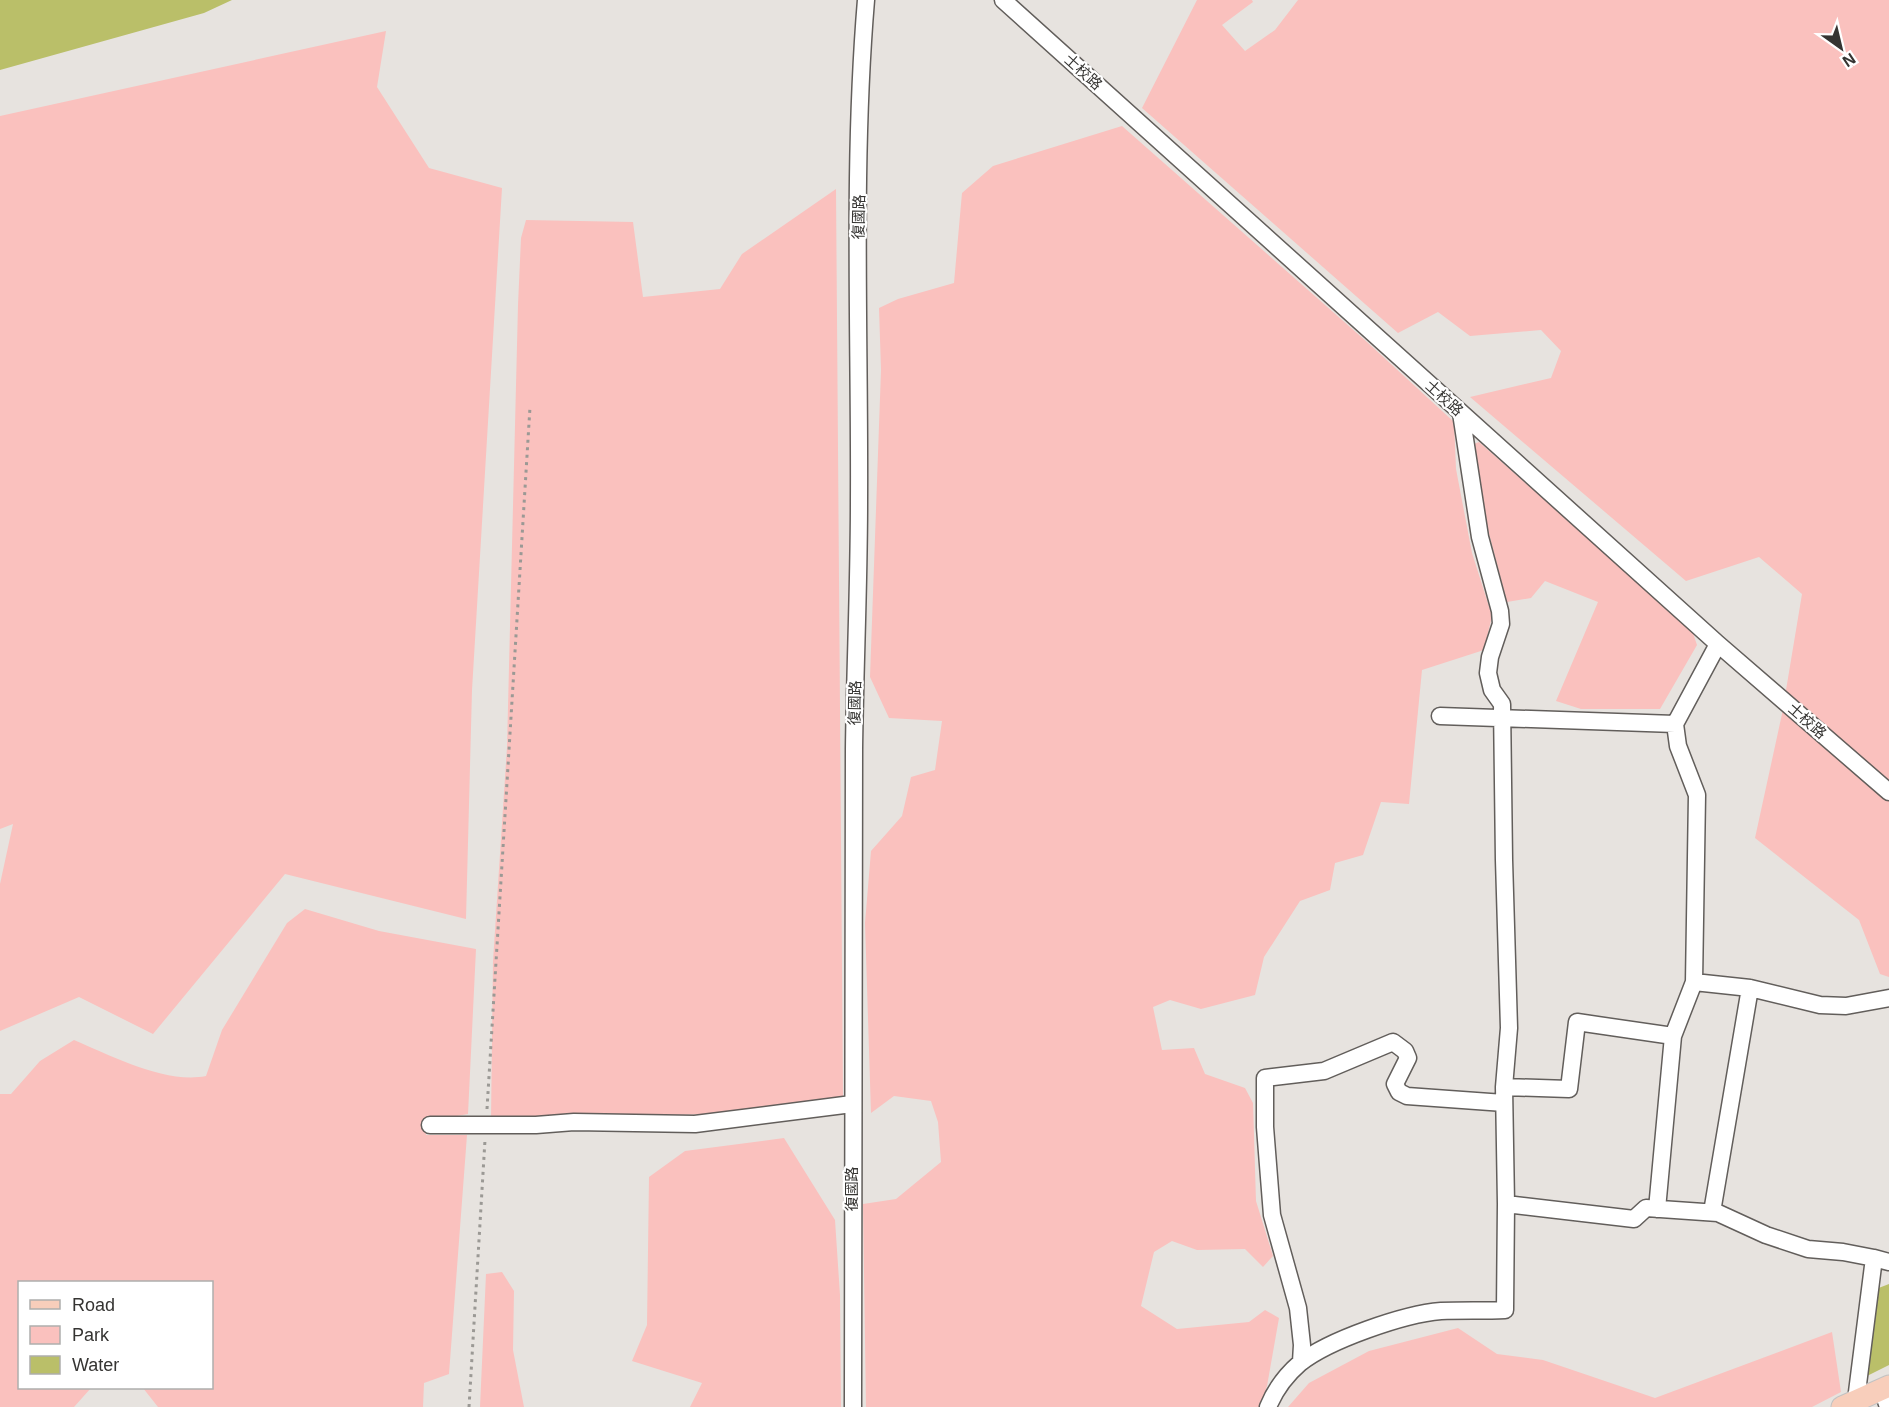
<svg xmlns="http://www.w3.org/2000/svg" width="1889" height="1407" font-family="Helvetica,'Noto Sans TC',sans-serif">
	<style>
		.green { fill: #fac1be }
		.water { fill: #babf69 }
		.lines { fill: none; stroke-linecap: round; stroke-linejoin: round }
		.minor-casing { stroke: #625e5b; stroke-width: 19 }
		.major-casing { stroke: #c2c2c2; stroke-width: 23 }
		.path { stroke: #9b9995; stroke-width: 3; stroke-dasharray: 3 4.5; stroke-linecap: butt }
		.minor { stroke: #fff; stroke-width: 16 }
		.major { stroke: #f8cebb; stroke-width: 21 }
		.labels { text-anchor: middle; stroke-width: 4.5; stroke-linejoin: round; paint-order: stroke }
		.street-label { font-size: 15px; fill: #353432; stroke: #fff }
	</style>
	<rect width="100%" height="100%" fill="#e7e3df"/>
	<path class="green" d="M1197 0H1252L1253 2 1222 25 1245 51 1275 30 1298 0H1889V977L1880 974 1859 920 1755 838 1782 714 1802 594 1759 557 1686 581 1470 397 1551 378 1561 351 1541 330 1470 336 1438 312 1398 333 1142 108Z
		M386 31 377 87 429 168 502 188 472 690 466 919 285 874 153 1034 79 997 0 1031V884L13 824 0 829V116Z
		M1122 126 1367 342 1454 422 1456 469 1472 553 1492 616 1484 650 1422 670 1409 804 1381 802 1363 855 1335 863 1330 890 1300 901 1264 957 1255 995 1201 1009 1170 1000 1153 1007 1162 1050 1194 1048 1205 1074 1245 1088 1253 1103 1256 1201 1273 1256 1263 1267 1245 1249 1197 1250 1172 1241 1154 1252 1141 1306 1177 1329 1249 1322 1265 1310 1279 1318 1267 1386 1260 1407H866L863 1204 896 1199 941 1162 938 1122 931 1101 894 1096 871 1113 865 923 871 851 902 816 911 777 935 770 942 721 889 718 870 677 881 370 879 308 898 299 954 283 962 193 993 166Z
		M836 189 843 1099 745 1113 491 1120 493 961 507 747 518 305 521 238 526 220 633 222 643 297 720 289 742 254Z
		M1479 442 1692 630 1697 645 1660 709H1581L1556 701 1598 602 1545 581 1531 598 1507 602 1488 530 1471 445Z
		M305 909 379 931 476 949 468 1114 425 1122 426 1135H467L449 1374 424 1383 423 1407H158L143 1388H212V1282H20V1388H91L74 1407H0V1094H11L40 1061 74 1040C112 1056 165 1084 206 1076L222 1030 287 923Z
		M784 1138 835 1220 840 1295 841 1407H690L702 1383 632 1361 647 1325 649 1177 685 1151Z
		M502 1272 514 1291 513 1350 524 1407H480L486 1274Z
		M1458 1328 1497 1354 1543 1360 1655 1398 1832 1332 1841 1392 1812 1407H1288L1309 1383 1369 1351Z"/>
	<path class="water" d="M0 0H232L204 13 0 70Z
		M1889 1284V1365L1867 1376 1876 1289Z"/>
	<g class="lines">
		<g class="minor-casing">
			<path id="minor" d="M1003 0 1718 644 1889 792
				M1440 716 1675 724
				M1750 988 1820 1005 1846 1006 1889 998
				M1504 1087 1569 1089 1577 1022 1673 1036 1694 982
				M430 1125H536L574 1122 695 1124 852 1104
				M1506 1204 1634 1219 1646 1208 1718 1213 1766 1235 1808 1249 1843 1252 1874 1258
				M1657 1209 1673 1036
				M1712 1212 1750 988 1694 982 1697 795 1678 746 1675 724 1718 644
				M1301 1362 1302 1345 1298 1308 1272 1215 1265 1127V1078L1324 1071 1393 1042 1405 1051 1408 1058 1395 1084 1399 1092 1407 1096 1504 1103
				M1882 1389 1888 1407
				M1856 1400 1874 1258 1889 1262
				M853 1407C852 1188 852 969 854 749 855 667 859 584 859 502 860 335 852 167 866 0
				M1268 1407C1275 1390 1286 1375 1300 1363 1329 1340 1404 1314 1441 1311 1462 1310 1484 1311 1505 1310L1506 1204 1504 1087 1509 1028 1504 860 1502 704 1492 690 1488 673 1490 657 1501 624 1500 611 1480 537 1461 413"/>
		</g>
		<g class="major-casing">
			<path id="major" d="M1842 1407 1889 1386"/>
		</g>
		<path class="path" d="M487 1109 530 407
			M469 1407 485 1140"/>
		<use href="#minor" class="minor"/>
		<use href="#major" class="major"/>
	</g>
	<g class="labels">
		<g class="street-label">
			<text transform="translate(1083 72) rotate(42)" y="5">士校路</text>
			<text transform="translate(859 217) rotate(-89)" y="5">復國路</text>
			<text transform="translate(1444 398) rotate(42)" y="5">士校路</text>
			<text transform="translate(855 703) rotate(-89)" y="5">復國路</text>
			<text transform="translate(1807 721) rotate(41)" y="5">士校路</text>
			<text transform="translate(852 1189) rotate(-90)" y="5">復國路</text>
		</g>
	</g>
	<rect x="18" y="1281" width="195" height="108" fill="#ffffff" stroke="#aeaead" stroke-width="1.5"/>
	<rect x="30" y="1300" width="30" height="9" fill="#f8cebb" stroke="#aeaead" stroke-width="1.5"/>
	<text x="72" y="1311" font-size="18" fill="#353432">Road</text>
	<rect x="30" y="1326" width="30" height="18" fill="#fac1be" stroke="#aeaead" stroke-width="1.5"/>
	<text x="72" y="1341" font-size="18" fill="#353432">Park</text>
	<rect x="30" y="1356" width="30" height="18" fill="#babf69" stroke="#aeaead" stroke-width="1.5"/>
	<text x="72" y="1371" font-size="18" fill="#353432">Water</text>
	<g transform="translate(1841 48) rotate(146)" stroke="#ffffff" stroke-width="4.5" paint-order="stroke">
	<path d="M0-4.5L10 22L0 15L-10 22Z" fill="#353432"/>
	<text y="-9" font-size="16" font-weight="bold" text-anchor="middle" fill="#353432">N</text>
	</g>
</svg>
